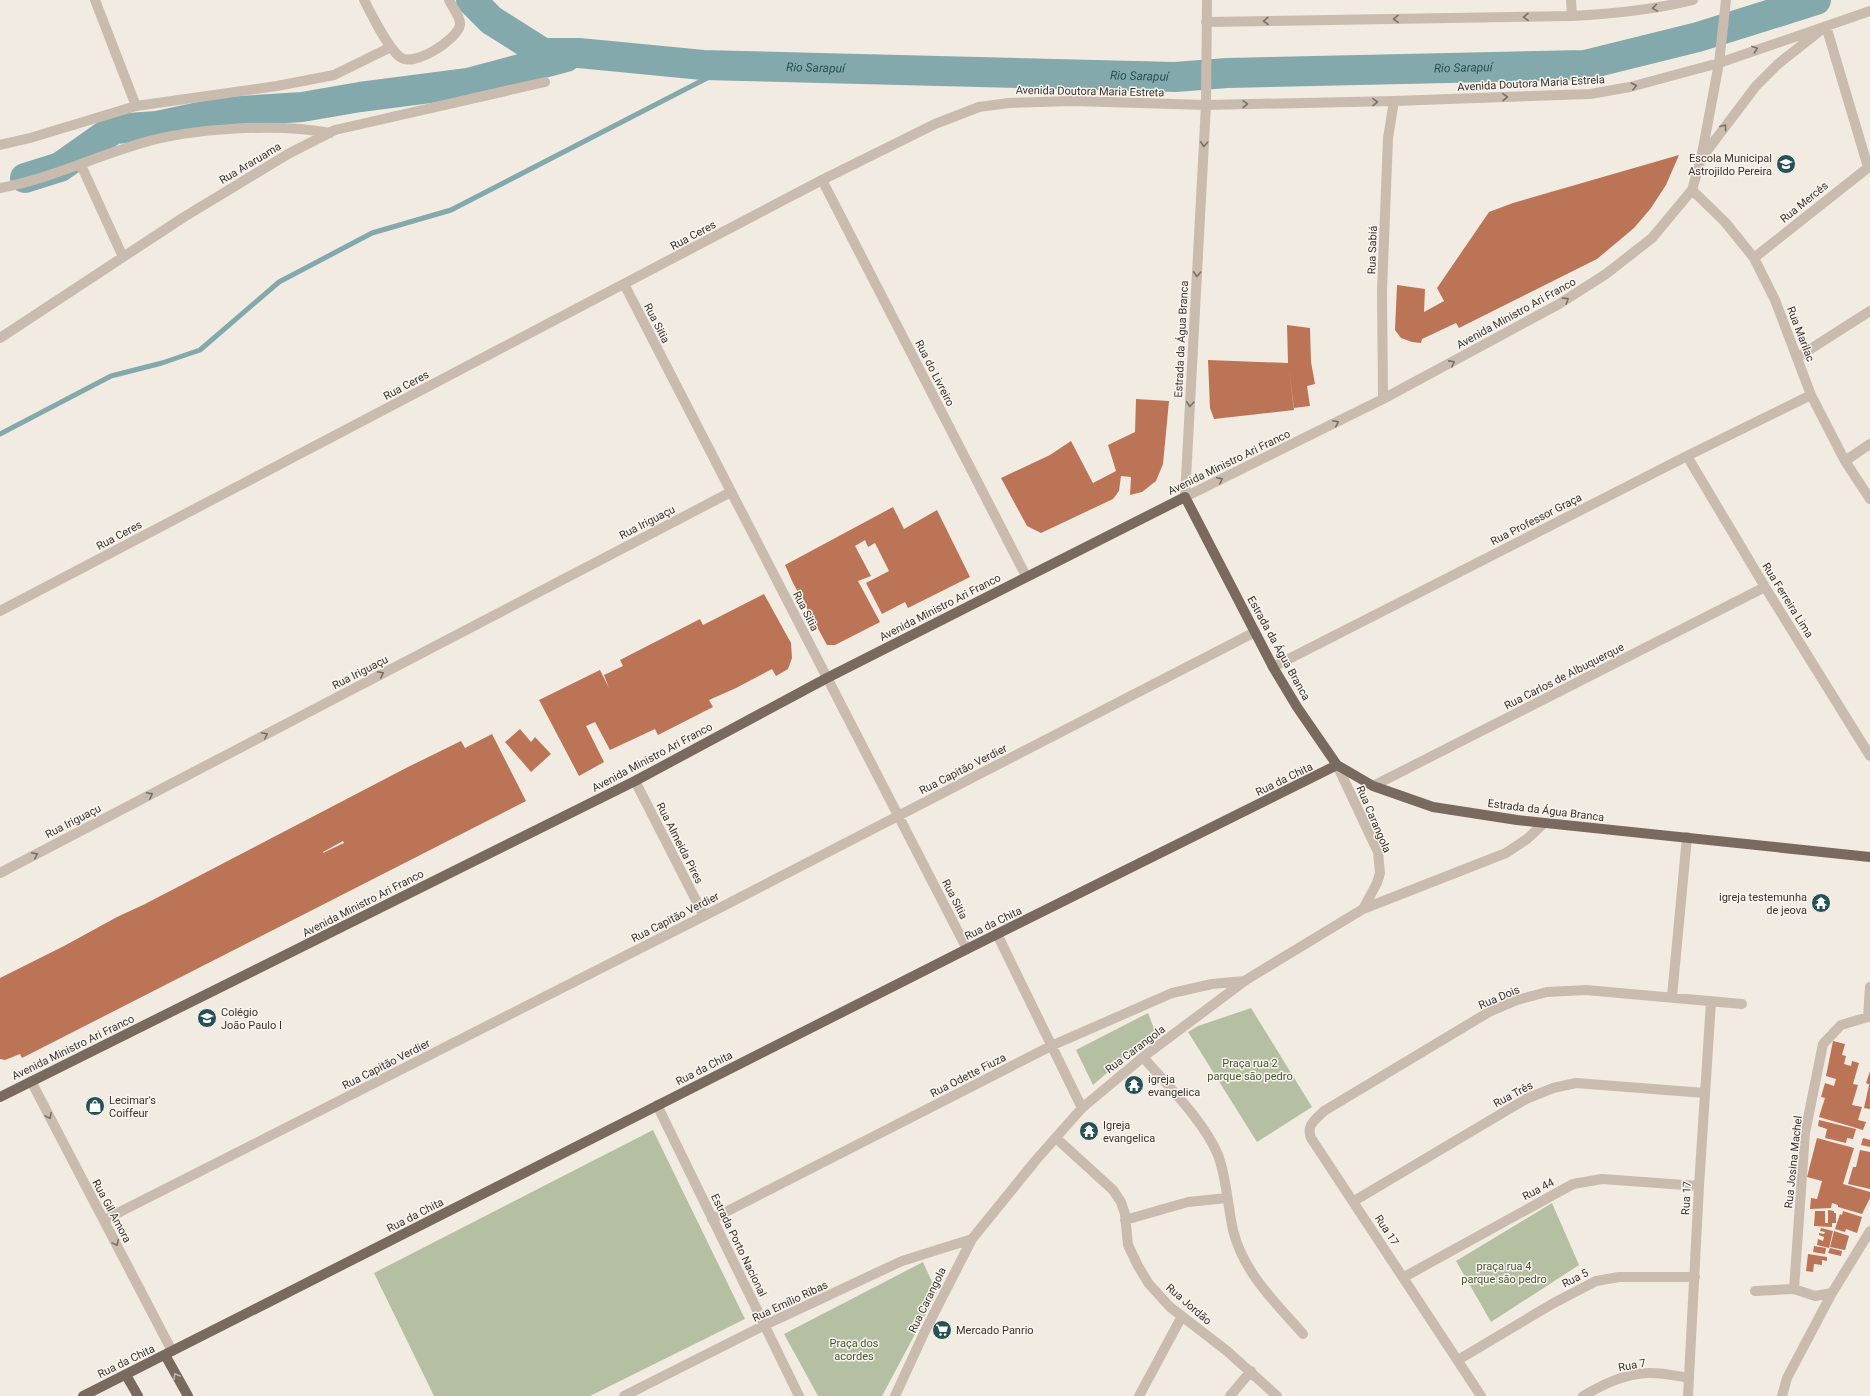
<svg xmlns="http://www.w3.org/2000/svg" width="1870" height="1396" font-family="Roboto,sans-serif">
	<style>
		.green { fill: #b5c0a3 }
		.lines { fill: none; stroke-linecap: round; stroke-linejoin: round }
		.stream { stroke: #83a9ad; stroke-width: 5 }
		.river { stroke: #83a9ad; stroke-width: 30 }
		.building { fill: #bc7456; fill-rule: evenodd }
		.minor { stroke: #c9bcae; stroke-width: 10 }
		.major { stroke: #79695f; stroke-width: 10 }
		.oneway { stroke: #7a7066 }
		.oneway2 { stroke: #bfb6ae }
		.labels { text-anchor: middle; stroke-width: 3; stroke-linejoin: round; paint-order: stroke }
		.street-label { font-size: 11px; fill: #39312c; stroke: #f9f5ee }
		.poi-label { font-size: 11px; fill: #39312c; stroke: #f9f5ee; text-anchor: start }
		.park-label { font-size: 11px; fill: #465532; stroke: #f9f5ee }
		.water-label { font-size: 12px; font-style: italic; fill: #255157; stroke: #f9f5ee }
	</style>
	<rect width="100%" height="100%" fill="#f2ebe2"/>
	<path class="green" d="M1251 1008 1312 1107 1257 1142 1188 1032 1198 1026Z
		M1148 1013 1155 1031 1093 1085 1076 1050Z
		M653 1130 745 1319 590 1396H434L374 1273Z
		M1552 1203 1579 1265 1491 1322 1456 1261Z
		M923 1262 937 1293 882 1396H818L784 1334Z"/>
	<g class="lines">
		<path class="stream" d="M0 434 111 376 162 363 200 350 279 282 372 233 451 210 711 76 757 66"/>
		<g class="river">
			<path id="s1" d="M471 0 491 20 543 53H579L703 65 1175 77 1227 73 1585 65 1698 37 1816 0"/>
			<path d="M25 178 60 167 114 129 157 126 223 112 302 107 360 97 468 83 566 57"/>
		</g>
	</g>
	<path class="building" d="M1679 155 1666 185 1651 208 1634 228 1597 259 1459 328 1456 323 1422 339 1421 343 1412 342 1401 338 1395 330 1397 285 1425 289 1424 312 1444 301 1437 288 1489 212 1513 203Z
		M1287 325 1310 328 1311 362 1315 384 1307 386 1310 406 1294 408 1289 369 1294 410 1214 419 1210 408 1208 360 1288 363Z
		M1136 399 1169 401 1163 464 1156 481 1142 492 1130 495 1131 477 1121 476 1119 491 1113 499 1041 533 1027 526 1001 478 1050 455 1071 441 1096 489 1093 483 1116 471 1108 445 1135 432Z
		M893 507 904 529 937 510 970 577 908 608 905 602 882 614 866 583 889 571 875 543 868 547 865 540 855 546 871 576 858 581 880 622 835 645H827L793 583 785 565Z
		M764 594 791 643 792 658 788 669 776 676 772 669 736 688 709 700 713 707 658 735 655 729 610 750 595 722 586 726 604 762 579 776 539 700 600 670 609 688 604 675 623 666 620 660 700 619 703 625Z
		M520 729 531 742 535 737 551 754 531 772 505 742Z
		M492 734 526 801 22 1058 20 1054 5 1060 0 1059V978L64 946 117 917 145 904 408 767 461 741 465 748ZM343 841 344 843 323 853V852Z
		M1833 1041 1845 1044 1842 1055 1846 1056 1844 1064 1851 1066 1852 1061 1859 1063 1853 1084 1858 1085 1852 1105 1862 1107 1858 1120 1866 1122 1863 1130 1819 1117 1825 1098 1821 1097 1825 1083 1834 1086 1836 1079 1826 1076Z
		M1870 1071V1085L1866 1083Z
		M1869 1085H1870V1109L1864 1108Z
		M1819 1120 1856 1129 1853 1139 1847 1138 1846 1143 1825 1138 1827 1129 1818 1126Z
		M1817 1138 1854 1148 1843 1184 1870 1192V1198L1862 1214 1838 1207V1205L1832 1203 1831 1208 1810 1209 1811 1198 1817 1199 1822 1181 1807 1177Z
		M1863 1138 1870 1140V1147L1861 1145Z
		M1860 1150 1870 1152V1189L1848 1184 1853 1167H1856Z
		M1828 1210 1834 1211V1213H1836V1223H1832V1227L1814 1226 1815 1211H1825V1223H1828Z
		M1843 1211 1862 1217 1857 1233 1846 1229 1845 1232 1835 1229 1840 1214 1842 1215Z
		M1821 1228 1833 1231 1829 1248 1817 1245 1818 1239 1823 1241 1824 1237 1819 1235V1233L1824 1234 1825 1232 1820 1231Z
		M1834 1231 1849 1236 1845 1250 1830 1247Z
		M1814 1246 1826 1248 1825 1254 1813 1252Z
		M1830 1248 1842 1251 1841 1256 1828 1253Z
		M1808 1254 1827 1257V1261L1822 1260V1265L1814 1264 1813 1272 1806 1271Z"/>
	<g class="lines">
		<path class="minor" d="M95 0 136 106
			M364 0C372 15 387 47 400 57 413 68 457 40 460 25 461 17 452 7 449 0
			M1207 0 1206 105 1185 497 1383 399 1559 304 1606 274 1652 238 1692 190 1701 159 1719 63 1726 0
			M1571 0 1572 16
			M1206 22 1572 16C1613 14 1653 10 1693 0
			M0 145 30 138 136 106 277 86 334 75 391 47
			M1703 156 1756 86 1778 64 1826 26 1868 167
			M81 165 123 257
			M822 180 1026 576
			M0 188C49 179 94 157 142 143 192 128 278 123 330 133
			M1692 190 1725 222 1754 258 1775 300 1811 395 1845 461 1870 499
			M1754 258 1870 166
			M624 284 967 949
			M0 338 184 217 288 154 335 130 545 82
			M1798 357 1870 311
			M1383 399 1382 291 1388 138 1394 101
			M1687 456 1765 587 1870 756
			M1845 461 1870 444
			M0 611 822 180 935 124 979 107 1009 103 1073 101 1206 105 1394 101 1590 94 1630 87 1719 63 1870 11
			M1273 667 1687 456 1811 395
			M635 781 704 916
			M1373 786 1765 587
			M0 873 731 492
			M1363 909 1506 853 1527 839 1544 823
			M997 934 1082 1108
			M1870 987 1868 1017H1870
			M1672 997 1687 837
			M1143 1057C1167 1085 1204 1121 1218 1155 1226 1175 1228 1208 1233 1230 1243 1272 1275 1302 1303 1334
			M31 1081 172 1351
			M657 1105 799 1396
			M1056 1138 1113 1190 1121 1202 1125 1214 1128 1245 1138 1266 1149 1284 1170 1307 1227 1351 1277 1396
			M1354 1201 1526 1099 1553 1088 1576 1083 1705 1093
			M712 1219 1051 1046 1172 993 1212 984 1244 981
			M104 1220 704 916 1255 632
			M1125 1220 1188 1202 1227 1198
			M1404 1277 1573 1184 1602 1179 1699 1186
			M1794 1289 1805 1133 1823 1044 1841 1025 1868 1017
			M1755 1291 1794 1289 1815 1296 1832 1293 1870 1231
			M1458 1360 1552 1304 1596 1281 1619 1277H1695
			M624 1396 765 1325 902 1261 972 1239
			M895 1396 924 1333 972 1239 1036 1160 1082 1108 1143 1057 1246 980 1363 909 1377 883 1380 873 1378 852 1337 765
			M1139 1396 1182 1316
			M1230 1396 1251 1371
			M1481 1396 1311 1138C1306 1125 1315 1120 1324 1111L1489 1012 1517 1000 1547 992 1586 990 1742 1004
			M1583 1396C1604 1384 1624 1374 1648 1373 1661 1372 1676 1376 1689 1378
			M1688 1396 1699 1186 1711 1002
			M1782 1396 1787 1378 1832 1293"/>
		<path class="major" d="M0 1097 635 781 827 678 1185 497 1273 667 1297 707 1337 765 1373 786 1433 807 1517 820 1870 857
			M165 1355 188 1396
			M126 1375 138 1396
			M83 1396 967 949 1337 765"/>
	</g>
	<defs><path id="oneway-chevron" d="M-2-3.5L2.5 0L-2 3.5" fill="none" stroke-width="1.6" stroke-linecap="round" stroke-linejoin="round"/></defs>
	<g class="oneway">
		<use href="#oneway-chevron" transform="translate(1655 8) rotate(171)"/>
		<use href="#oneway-chevron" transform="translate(1526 17) rotate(179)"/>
		<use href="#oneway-chevron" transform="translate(1396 19) rotate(179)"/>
		<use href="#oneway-chevron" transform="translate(1266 21) rotate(179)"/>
		<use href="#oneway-chevron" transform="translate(1755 49) rotate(-20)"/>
		<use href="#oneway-chevron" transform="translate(1634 86) rotate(-14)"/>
		<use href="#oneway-chevron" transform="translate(1505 97) rotate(-2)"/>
		<use href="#oneway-chevron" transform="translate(1375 102) rotate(-1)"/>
		<use href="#oneway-chevron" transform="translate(1245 104) rotate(-1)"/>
		<use href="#oneway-chevron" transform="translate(1724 127) rotate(-54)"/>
		<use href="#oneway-chevron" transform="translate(1204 144) rotate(93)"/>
		<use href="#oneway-chevron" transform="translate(1197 274) rotate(93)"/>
		<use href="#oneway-chevron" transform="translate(1566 300) rotate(-33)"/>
		<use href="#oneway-chevron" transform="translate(1452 363) rotate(-28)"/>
		<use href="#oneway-chevron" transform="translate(1190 404) rotate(93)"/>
		<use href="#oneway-chevron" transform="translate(1336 423) rotate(-26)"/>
		<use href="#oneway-chevron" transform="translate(1220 480) rotate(-26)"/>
		<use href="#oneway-chevron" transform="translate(381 674) rotate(-27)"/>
		<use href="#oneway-chevron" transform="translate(265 735) rotate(-27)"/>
		<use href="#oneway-chevron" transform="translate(150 795) rotate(-27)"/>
		<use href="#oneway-chevron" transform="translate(35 855) rotate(-27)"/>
		<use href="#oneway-chevron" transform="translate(49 1116) rotate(62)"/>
		<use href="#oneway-chevron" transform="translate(116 1243) rotate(62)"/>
	</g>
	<use class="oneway2" href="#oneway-chevron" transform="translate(176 1376) rotate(-120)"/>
	<defs>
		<g id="school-disc" transform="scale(1)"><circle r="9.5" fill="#255157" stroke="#f9f5ee"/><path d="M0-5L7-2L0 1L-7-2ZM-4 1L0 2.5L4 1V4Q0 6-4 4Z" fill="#fff"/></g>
		<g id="temple-disc" transform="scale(1)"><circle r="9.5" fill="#255157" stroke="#f9f5ee"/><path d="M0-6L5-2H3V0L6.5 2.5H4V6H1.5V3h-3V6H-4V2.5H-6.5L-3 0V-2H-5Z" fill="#fff"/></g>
		<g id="university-disc" transform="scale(1)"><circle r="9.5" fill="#255157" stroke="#f9f5ee"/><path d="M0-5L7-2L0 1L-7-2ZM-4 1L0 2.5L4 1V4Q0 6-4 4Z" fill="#fff"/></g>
		<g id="shop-disc" transform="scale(1)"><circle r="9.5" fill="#255157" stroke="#f9f5ee"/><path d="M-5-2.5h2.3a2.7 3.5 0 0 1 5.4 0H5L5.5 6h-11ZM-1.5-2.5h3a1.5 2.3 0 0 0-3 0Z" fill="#fff"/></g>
		<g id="supermarket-disc" transform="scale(1)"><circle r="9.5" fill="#255157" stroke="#f9f5ee"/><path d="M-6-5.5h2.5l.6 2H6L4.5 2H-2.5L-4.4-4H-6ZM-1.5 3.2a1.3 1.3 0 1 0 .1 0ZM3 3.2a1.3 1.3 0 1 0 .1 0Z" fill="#fff"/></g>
	</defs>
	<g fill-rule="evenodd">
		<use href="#school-disc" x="1786" y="164"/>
		<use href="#temple-disc" x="1821" y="903"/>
		<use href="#university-disc" x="207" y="1018"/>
		<use href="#temple-disc" x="1134" y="1085"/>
		<use href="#shop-disc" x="95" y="1106"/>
		<use href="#temple-disc" x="1089" y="1131"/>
		<use href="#supermarket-disc" x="942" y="1330"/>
	</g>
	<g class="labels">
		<g class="street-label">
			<text transform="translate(1531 83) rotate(-3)" y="4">Avenida Doutora Maria Estrela</text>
			<text transform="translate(1090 91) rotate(1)" y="4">Avenida Doutora Maria Estreta</text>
			<text transform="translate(250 163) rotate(-31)" y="4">Rua Araruama</text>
			<text transform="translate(1804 202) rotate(-39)" y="4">Rua Mercês</text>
			<text transform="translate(693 235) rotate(-28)" y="4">Rua Ceres</text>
			<text transform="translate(1372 250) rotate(-88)" y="4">Rua Sabiá</text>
			<text transform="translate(1516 313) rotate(-29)" y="4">Avenida Ministro Ari Franco</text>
			<text transform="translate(657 323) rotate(63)" y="4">Rua Sitia</text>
			<text transform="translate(1801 334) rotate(69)" y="4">Rua Marilac</text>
			<text transform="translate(1181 339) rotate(-87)" y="4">Estrada da Água Branca</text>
			<text transform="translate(935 373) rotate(63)" y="4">Rua do Livreiro</text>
			<text transform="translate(406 385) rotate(-28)" y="4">Rua Ceres</text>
			<text transform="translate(1229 462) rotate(-26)" y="4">Avenida Ministro Ari Franco</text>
			<text transform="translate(1536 519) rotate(-27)" y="4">Rua Professor Graça</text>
			<text transform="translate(647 522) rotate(-27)" y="4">Rua Iriguaçu</text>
			<text transform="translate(119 535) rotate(-28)" y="4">Rua Ceres</text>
			<text transform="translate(1788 600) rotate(58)" y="4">Rua Ferreira Lima</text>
			<text transform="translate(940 607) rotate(-27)" y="4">Avenida Ministro Ari Franco</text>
			<text transform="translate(806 611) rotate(63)" y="4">Rua Sitia</text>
			<text transform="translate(1279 648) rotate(61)" y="4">Estrada da Água Branca</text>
			<text transform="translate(360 672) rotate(-27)" y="4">Rua Iriguaçu</text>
			<text transform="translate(1564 676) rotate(-27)" y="4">Rua Carlos de Albuquerque</text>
			<text transform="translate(652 757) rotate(-28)" y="4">Avenida Ministro Ari Franco</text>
			<text transform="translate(963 769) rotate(-27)" y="4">Rua Capitão Verdier</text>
			<text transform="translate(1284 779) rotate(-26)" y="4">Rua da Chita</text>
			<text transform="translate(1546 810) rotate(7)" y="4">Estrada da Água Branca</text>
			<text transform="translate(1374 819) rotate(67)" y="4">Rua Carangola</text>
			<text transform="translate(73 821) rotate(-27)" y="4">Rua Iriguaçu</text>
			<text transform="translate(680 843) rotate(63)" y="4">Rua Almeida Pires</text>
			<text transform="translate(955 899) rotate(63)" y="4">Rua Sitia</text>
			<text transform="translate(363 903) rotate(-27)" y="4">Avenida Ministro Ari Franco</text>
			<text transform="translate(675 917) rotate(-27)" y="4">Rua Capitão Verdier</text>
			<text transform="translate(993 923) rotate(-26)" y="4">Rua da Chita</text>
			<text transform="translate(1499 997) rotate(-23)" y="4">Rua Dois</text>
			<text transform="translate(73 1047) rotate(-26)" y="4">Avenida Ministro Ari Franco</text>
			<text transform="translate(1135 1049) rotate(-37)" y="4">Rua Carangola</text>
			<text transform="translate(386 1064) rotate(-27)" y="4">Rua Capitão Verdier</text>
			<text transform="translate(704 1068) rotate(-27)" y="4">Rua da Chita</text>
			<text transform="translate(968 1075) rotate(-27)" y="4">Rua Odette Fiuza</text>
			<text transform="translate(1513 1094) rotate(-28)" y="4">Rua Três</text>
			<text transform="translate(1793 1162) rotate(-84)" y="4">Rua Josina Machel</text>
			<text transform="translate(1538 1189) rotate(-28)" y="4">Rua 44</text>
			<text transform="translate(1686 1198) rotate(-87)" y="4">Rua 17</text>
			<text transform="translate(112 1211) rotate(62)" y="4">Rua Gil Amora</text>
			<text transform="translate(415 1215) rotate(-27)" y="4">Rua da Chita</text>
			<text transform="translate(1387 1230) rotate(57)" y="4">Rua 17</text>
			<text transform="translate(739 1245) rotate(64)" y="4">Estrada Porto Nacional</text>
			<text transform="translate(1575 1278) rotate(-27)" y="4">Rua 5</text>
			<text transform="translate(927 1300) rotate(-64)" y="4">Rua Carangola</text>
			<text transform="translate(790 1301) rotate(-25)" y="4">Rua Emílio Ribas</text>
			<text transform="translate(1189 1304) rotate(41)" y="4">Rua Jordão</text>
			<text transform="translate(126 1361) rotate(-26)" y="4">Rua da Chita</text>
			<text transform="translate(1632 1365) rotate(-10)" y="4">Rua 7</text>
		</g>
		<g class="poi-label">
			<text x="1772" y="162" text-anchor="end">Escola Municipal<tspan x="1772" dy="13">Astrojildo Pereira</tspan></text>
			<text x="1807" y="901" text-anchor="end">igreja testemunha<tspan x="1807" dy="13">de jeova</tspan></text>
			<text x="221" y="1016">Colégio<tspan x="221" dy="13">João Paulo I</tspan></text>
			<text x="1148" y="1083">igreja<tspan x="1148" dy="13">evangelica</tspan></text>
			<text x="109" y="1104">Lecimar's<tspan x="109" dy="13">Coiffeur</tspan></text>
			<text x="1103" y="1129">Igreja<tspan x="1103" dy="13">evangelica</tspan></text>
			<text x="956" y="1334">Mercado Panrio</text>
		</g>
		<g class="park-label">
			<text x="1250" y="1067">Praça rua 2<tspan x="1250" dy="13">parque são pedro</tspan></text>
			<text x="1504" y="1270">praça rua 4<tspan x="1504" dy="13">parque são pedro</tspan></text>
			<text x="854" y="1347">Praça dos<tspan x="854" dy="13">acordes</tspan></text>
		</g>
		<g class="water-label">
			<text dy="4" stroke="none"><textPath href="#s1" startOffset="363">Rio Sarapuí</textPath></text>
			<text dy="4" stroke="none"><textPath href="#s1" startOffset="1011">Rio Sarapuí</textPath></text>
			<text dy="4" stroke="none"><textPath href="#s1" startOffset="687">Rio Sarapuí</textPath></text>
		</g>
	</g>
</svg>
